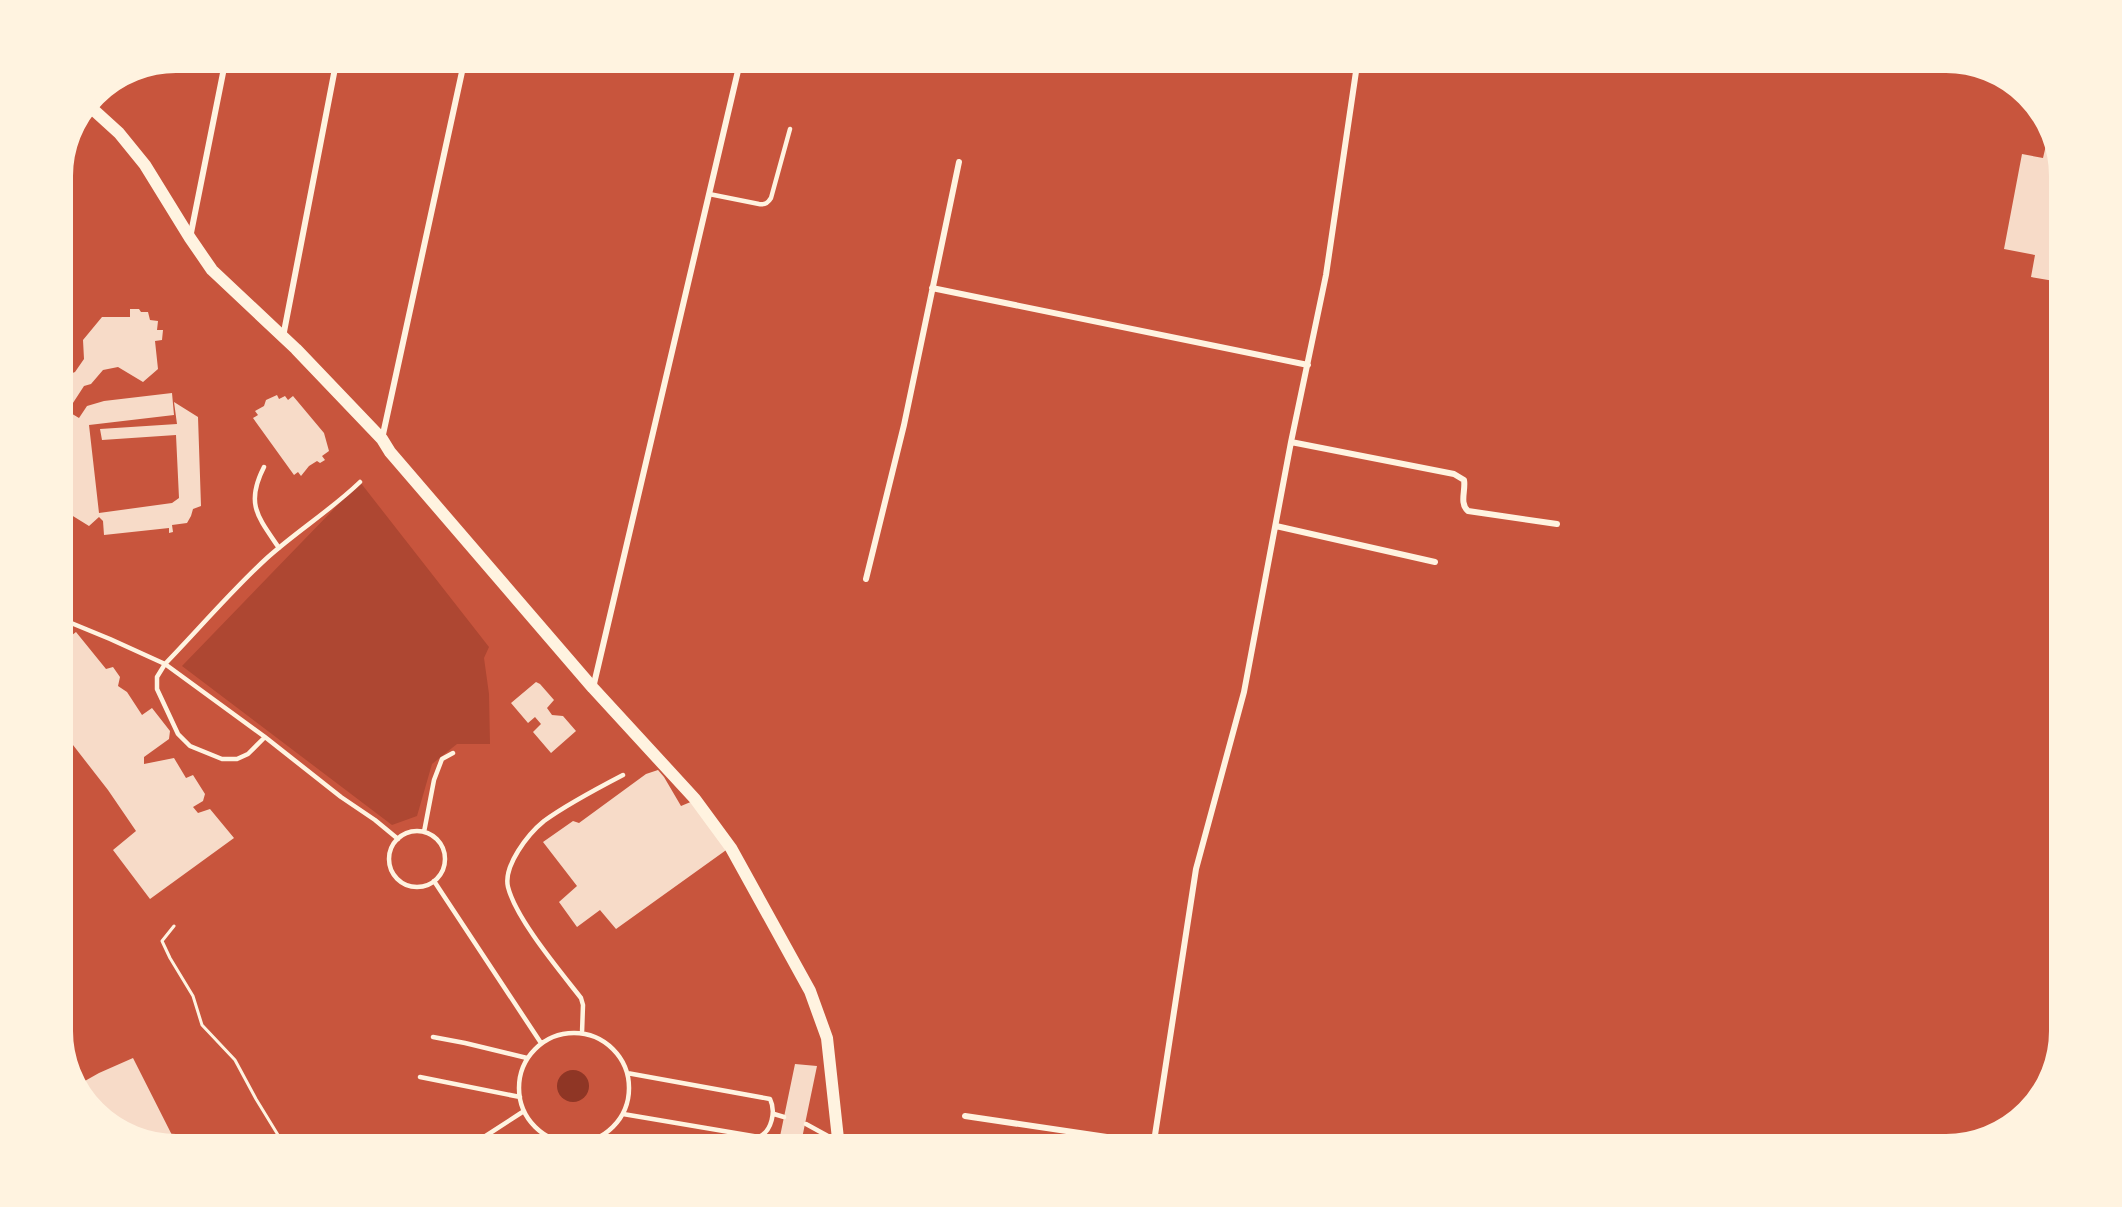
<svg xmlns="http://www.w3.org/2000/svg" width="2122" height="1207" font-family="Inter,sans-serif">
	<style>
		.green { fill: #ae4732 }
		.water { fill: #8f3625 }
		.building { fill: #f7dbc8 }
		.lines { fill: none; stroke-linecap: round; stroke-linejoin: round }
		.path { stroke: #fff3e0; stroke-width: 3 }
		.service { stroke: #fff3e0; stroke-width: 4.5 }
		.minor { stroke: #fff3e0; stroke-width: 6 }
		.secondary { stroke: #fff3e0; stroke-width: 12 }
		.rim { fill: none; stroke: #fff3e0; stroke-width: 8 }
	</style>
	<rect width="100%" height="100%" fill="#c8553d"/>
	<path class="green" d="M360 482 489 647 484 658 489 694 490 744H457L432 764 417 816 392 825 182 666Z"/>
	<path class="water" d="M557 1086a16 16 0 1 1 32 0a16 16 0 1 1-32 0Z"/>
	<path class="building" d="M2050 128 2063 169V232L2054 281 2031 277 2035 255 2004 249 2022 154 2043 158Z
		M130 309H139L141 312H148L150 320 158 321 157 330H163L162 340 155 341 158 369 143 382 118 367 103 370 91 384 84 386 71 406 64 409 79 418 87 406 104 401 172 393 174 415 89 425 99 513 172 503 179 498 176 435 102 440 100 429 177 424 174 402 198 417 201 506 193 509 191 516 187 523 172 525 173 532 169 533V528L104 535 103 521 99 517 89 526 68 513 62 447H59V386L70 374 75 372 84 359 83 340 102 317H130Z
		M277 395 279 399 285 396 288 400 293 396 324 433 329 451 322 456 325 460 320 463 317 461 309 466 301 476 298 472 294 475 253 418 258 415 255 411 264 406 266 400Z
		M76 632 106 669 113 667 120 677 118 686 127 692 142 715 152 708 170 731 169 739 144 757V764L174 758 186 778 193 775 205 794 203 801 193 807 198 813 210 809 234 838 150 899 113 850 136 831 108 790 59 727V645Z
		M536 682 540 684 554 700 547 708 552 715 563 716 576 731 551 753 533 732 541 724 535 717 528 723 511 703Z
		M658 770 664 777 681 806 693 801 729 848 616 929 600 910 577 927 559 902 577 886 543 842 573 821 579 823 646 774Z
		M133 1058 176 1143 168 1146 118 1133 86 1103 76 1086 99 1073Z
		M795 1064 817 1066 800 1148H785L778 1146Z"/>
	<g class="lines">
		<path class="path" d="M174 926 162 941 170 958 193 996 202 1025 235 1060 256 1099 286 1148"/>
		<path class="service" d="M709 194 759 204C765 205 768 203 771 198L790 129
			M264 467C245 504 258 517 279 548
			M59 539 61 558 62 619
			M59 618 110 639 165 664 265 737 341 797 375 820 398 839
			M265 737 248 754 237 759H222L190 746 178 734 157 689V677L165 664C199 629 231 591 267 558 297 531 331 510 360 482
			M389 859a28 28 0 1 1 56 0a28 28 0 1 1-56 0Z
			M424 832 434 780 442 759 453 753
			M434 881 541 1043
			M582 1033 583 1005 581 998C560 971 516 919 508 887 503 866 528 834 544 821 566 805 598 788 623 775
			M519 1088a55 55 0 1 1 110 0a55 55 0 1 1-110 0Z
			M433 1037 465 1043 527 1058
			M420 1077 520 1097
			M623 1114 759 1137C772 1131 776 1111 770 1099L627 1073
			M774 1114 784 1117
			M806 1124 837 1141
			M467 1148 524 1111"/>
		<path class="minor" d="M190 238 226 58
			M932 288 1308 365
			M283 337 337 58
			M382 439 465 58
			M1291 442 1454 474 1464 480C1466 490 1459 503 1468 511L1557 524
			M1276 526 1435 562
			M866 579 904 425 959 162
			M593 688 741 58
			M965 1116 1154 1144
			M1153 1148 1196 869 1244 692 1291 442 1326 275 1358 58"/>
		<path class="secondary" d="M86 103 119 133 145 165 190 238 212 270 296 349 382 439 390 452 593 688 695 799 731 848 810 991 827 1038 839 1148"/>
	</g>
	<path d="M0 0H2122V1207H0ZM176 69H1946A107 107 0 0 1 2053 176V1031A107 107 0 0 1 1946 1138H176A107 107 0 0 1 69 1031V176A107 107 0 0 1 176 69Z" fill="#fff3e0" fill-rule="evenodd"/>
	<path class="rim" d="M176 69H1946A107 107 0 0 1 2053 176V1031A107 107 0 0 1 1946 1138H176A107 107 0 0 1 69 1031V176A107 107 0 0 1 176 69Z"/>
</svg>
